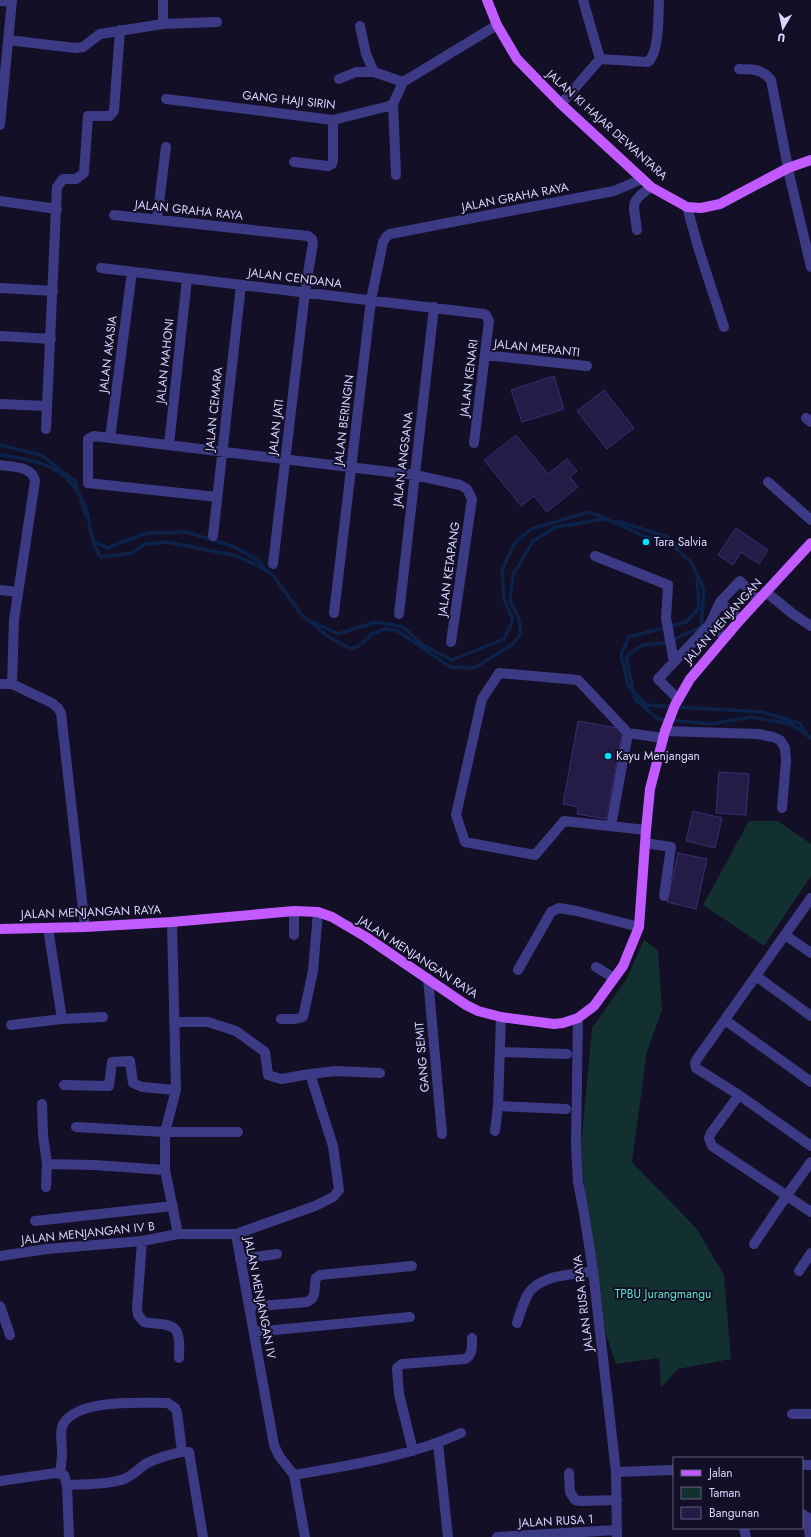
<svg xmlns="http://www.w3.org/2000/svg" width="811" height="1537" font-family="Jost,sans-serif">
	<style>
		.green { fill: #12302f }
		.lines { fill: none; stroke-linecap: round; stroke-linejoin: round }
		.stream { stroke: #0c2248; stroke-width: 3.5 }
		.building { fill: #241b47; stroke: #3b2d73 }
		.minor { stroke: #3d3a85; stroke-width: 10 }
		.major { stroke: #c25bff; stroke-width: 10 }
		.poi-dot { fill: #00e5ff; stroke: #130f26; stroke-width: 1.5 }
		.labels { text-anchor: middle; stroke-width: 4; stroke-linejoin: round; paint-order: stroke }
		.street-label { font-size: 12px; fill: #d9d4ff; stroke: #130f26 }
		.poi-label { font-size: 12px; fill: #d9d4ff; stroke: #130f26; text-anchor: start }
		.park-label { font-size: 12px; fill: #5fe0c0; stroke: #130f26 }
	</style>
	<rect width="100%" height="100%" fill="#130f26"/>
	<path class="green" d="M749 821H778L811 844V876L764 946 703 905Z
		M644 940 658 950 662 1010 647 1051 632 1162 696 1228 724 1275 731 1359 678 1369 661 1388 659 1358 616 1364 606 1334 586 1210 581 1145 592 1028 626 980Z"/>
	<g class="lines">
		<path class="stream" d="M0 445 41 455 75 481 77 489
			M0 455C32 459 61 464 79 494 81 498 85 503 86 508 91 524 90 543 101 557L132 553 145 544 167 542 233 555 257 565 273 575 300 613 327 636 351 649 359 646 372 634 384 629 398 631 450 667 474 668 512 645 521 633 519 619 510 600 513 575 533 541 556 527 604 519 614 522 643 536 669 542 691 562 704 589 701 627 666 643 642 645 626 657 635 699 658 719 711 724 751 717 791 724 811 738
			M81 501 86 516
			M617 521 668 537 678 547
			M93 541 107 548 147 533 187 532 235 547 260 562 265 569
			M697 580 699 608 686 622 629 637 621 655 628 685 646 705 762 712 799 723 806 732
			M311 621 338 634 376 622 403 627 423 645 452 660 504 639 513 620 504 599 502 570 514 544 531 529 589 512 605 518"/>
	</g>
	<path class="building" d="M554 376 564 409 522 422 511 390Z
		M604 390 634 428 607 449 577 411Z
		M516 435 548 474 567 459 577 471 570 477 578 487 547 512 534 496 521 506 484 460Z
		M736 528 768 550 759 564 741 552 733 565 718 555Z
		M578 721 623 729 606 819 577 814 578 807 563 804Z
		M719 772 749 774 746 815 716 813Z
		M693 811 722 818 715 848 686 841Z
		M678 853 707 859 696 909 667 902Z"/>
	<g class="lines">
		<path class="minor" d="M163 0V24
			M583 0 600 59
			M0 1 12 2
			M360 26 366 54 374 72 403 82
			M8 40 75 48 83 47 100 34 163 24 217 22
			M600 59 648 62C660 51 658 15 659 0
			M739 69C753 69 762 69 771 80L790 178 811 267
			M339 79 356 72H374
			M166 99 333 120 389 106 393 104 403 82 497 25
			M393 104 396 175
			M561 104 600 59
			M0 125 12 0
			M294 162 328 166 332 164 333 161V120
			M0 201 57 209
			M687 207 698 247 724 327
			M114 215 308 236 312 239 313 243 305 292 273 564
			M157 219 166 147
			M637 230C634 204 628 203 651 187
			M101 268 484 314 486 315 489 321 474 443
			M0 288 53 291
			M0 336 51 339
			M485 355 587 366
			M0 404 47 406
			M806 418 811 422
			M46 429 57 187 63 179H76L84 173 88 116H110L114 111 120 30
			M110 438 132 272
			M169 445 187 279
			M0 465C12 467 33 466 35 481L14 620 12 684
			M768 482 811 520
			M217 497 88 483V439L94 436 415 475 460 485 467 489 472 499 451 642
			M213 536 241 285
			M595 556 668 585 666 618 674 662
			M0 590 17 592
			M766 592 793 614 811 626
			M720 602 740 581 759 600
			M334 613 371 300 383 242 386 237 390 234 614 191 642 179
			M399 614 434 307
			M710 624 725 637
			M0 684H12L52 703 58 708 61 713 85 927
			M678 699 658 679 710 624 720 602 740 620
			M665 731 758 734 773 737 780 740 785 748 786 761 782 808
			M611 826 628 733
			M646 830 564 821 535 855 465 842 456 815 482 699 499 673 578 680 628 733 663 738
			M645 843 671 847 664 896
			M811 898 697 1059 695 1063 696 1068 739 1095 811 1146
			M172 922 176 1090 165 1132V1170L178 1234
			M48 928 62 1019 103 1017
			M294 935V911
			M785 935 811 953
			M596 967 614 978
			M518 970 551 912 559 908 577 911 639 927
			M756 976 811 1016
			M428 978 442 1134
			M578 1018 576 1143 578 1182 584 1213 593 1271 616 1472 617 1537
			M281 1019H295L303 1017 313 971 318 912
			M725 1020 811 1082
			M11 1025 62 1019
			M500 1052 567 1054
			M310 1074 336 1071 380 1073
			M64 1085 109 1086 112 1062 130 1061 133 1083 142 1087 176 1090
			M739 1095 711 1133 709 1138 712 1146 811 1212
			M42 1104 43 1135 47 1164 46 1187
			M498 1106 566 1109
			M76 1127 165 1132H238
			M495 1131 498 1106 501 1017
			M47 1164 94 1165 165 1170
			M35 1221 173 1206
			M236 1234 274 1445 279 1456 294 1475 305 1537
			M142 1241 137 1308 138 1315 144 1322C154 1325 175 1321 178 1335 180 1342 179 1350 179 1358
			M754 1244 787 1195 811 1162
			M0 1256 47 1249 142 1241 178 1234H236L315 1206 333 1197 339 1190 333 1146 310 1074 281 1079 268 1075 265 1052 236 1031 208 1022H174
			M240 1259 277 1254
			M799 1271 811 1253
			M0 1306 10 1335
			M249 1307 307 1302C318 1297 313 1288 316 1278L320 1275 412 1266
			M517 1323C520 1313 523 1303 528 1294 540 1274 573 1275 593 1271
			M254 1332 410 1317
			M792 1414H811
			M438 1443 448 1537
			M413 1451 399 1394 397 1368 402 1364 465 1359C473 1355 472 1346 472 1338
			M802 1465H811
			M616 1472 674 1470
			M569 1473 570 1492 575 1500 581 1501 617 1500
			M60 1474C61 1466 62 1459 62 1452 62 1445 60 1434 62 1427 72 1398 142 1403 168 1403L175 1408 177 1412 182 1452
			M294 1475C351 1465 408 1457 461 1433
			M0 1481 56 1473 64 1475 67 1485 69 1537
			M67 1485C85 1484 104 1485 121 1480 130 1478 136 1471 144 1465 151 1460 181 1450 189 1452L203 1537
			M802 1514 807 1517 810 1537
			M744 1528 746 1537
			M497 1537 617 1530"/>
		<path class="major" d="M487 0 497 25 517 59 561 104 651 187 687 207 701 208 720 204 788 168 811 160
			M0 929 85 927 172 922 294 911 318 912 332 917 366 937 466 1005 478 1011 501 1017 554 1024 563 1023 578 1018 594 1006 623 966 639 927 646 830 650 789 665 731 675 705 690 679 740 620 811 543"/>
	</g>
	<g class="poi-dot">
		<circle cx="646" cy="542" r="4"/>
		<circle cx="608" cy="756" r="4"/>
	</g>
	<g class="labels">
		<g class="street-label">
			<text transform="translate(289 100) rotate(6)" y="4">GANG HAJI SIRIN</text>
			<text transform="translate(607 125) rotate(42)" y="4">JALAN KI HAJAR DEWANTARA</text>
			<text transform="translate(515 197) rotate(-11)" y="4">JALAN GRAHA RAYA</text>
			<text transform="translate(189 210) rotate(6)" y="4">JALAN GRAHA RAYA</text>
			<text transform="translate(295 278) rotate(7)" y="4">JALAN CENDANA</text>
			<text transform="translate(537 348) rotate(6)" y="4">JALAN MERANTI</text>
			<text transform="translate(108 354) rotate(-83)" y="4">JALAN AKASIA</text>
			<text transform="translate(165 361) rotate(-84)" y="4">JALAN MAHONI</text>
			<text transform="translate(469 378) rotate(-83)" y="4">JALAN KENARI</text>
			<text transform="translate(214 409) rotate(-84)" y="4">JALAN CEMARA</text>
			<text transform="translate(344 420) rotate(-83)" y="4">JALAN BERINGIN</text>
			<text transform="translate(276 427) rotate(-83)" y="4">JALAN JATI</text>
			<text transform="translate(403 459) rotate(-83)" y="4">JALAN ANGSANA</text>
			<text transform="translate(449 569) rotate(-82)" y="4">JALAN KETAPANG</text>
			<text transform="translate(723 621) rotate(-48)" y="4">JALAN MENJANGAN</text>
			<text transform="translate(91 912) rotate(-2)" y="4">JALAN MENJANGAN RAYA</text>
			<text transform="translate(418 957) rotate(33)" y="4">JALAN MENJANGAN RAYA</text>
			<text transform="translate(422 1057) rotate(-95)" y="4">GANG SEMIT</text>
			<text transform="translate(88 1233) rotate(-6)" y="4">JALAN MENJANGAN IV B</text>
			<text transform="translate(260 1298) rotate(79)" y="4">JALAN MENJANGAN IV</text>
			<text transform="translate(583 1303) rotate(-97)" y="4">JALAN RUSA RAYA</text>
			<text transform="translate(556 1521) rotate(-3)" y="4">JALAN RUSA 1</text>
		</g>
		<g class="poi-label">
			<text x="654" y="546">Tara Salvia</text>
			<text x="616" y="760">Kayu Menjangan</text>
		</g>
		<g class="park-label">
			<text x="663" y="1298">TPBU Jurangmangu</text>
		</g>
	</g>
	<rect x="673" y="1457" width="130" height="72" fill="#130f26" stroke="#625e7d"/>
	<rect x="681" y="1470" width="20" height="6" fill="#c25bff" stroke="#625e7d"/>
	<text x="709" y="1477" font-size="12" fill="#d9d4ff">Jalan</text>
	<rect x="681" y="1487" width="20" height="12" fill="#12302f" stroke="#625e7d"/>
	<text x="709" y="1497" font-size="12" fill="#d9d4ff">Taman</text>
	<rect x="681" y="1507" width="20" height="12" fill="#241b47" stroke="#625e7d"/>
	<text x="709" y="1517" font-size="12" fill="#d9d4ff">Bangunan</text>
	<g transform="translate(783 28) rotate(189)" stroke="#130f26" stroke-width="3" paint-order="stroke">
	<path d="M0-3L7 15L0 10L-7 15Z" fill="#d9d4ff"/>
	<text y="-6" font-size="11" font-weight="bold" text-anchor="middle" fill="#d9d4ff">U</text>
	</g>
</svg>
